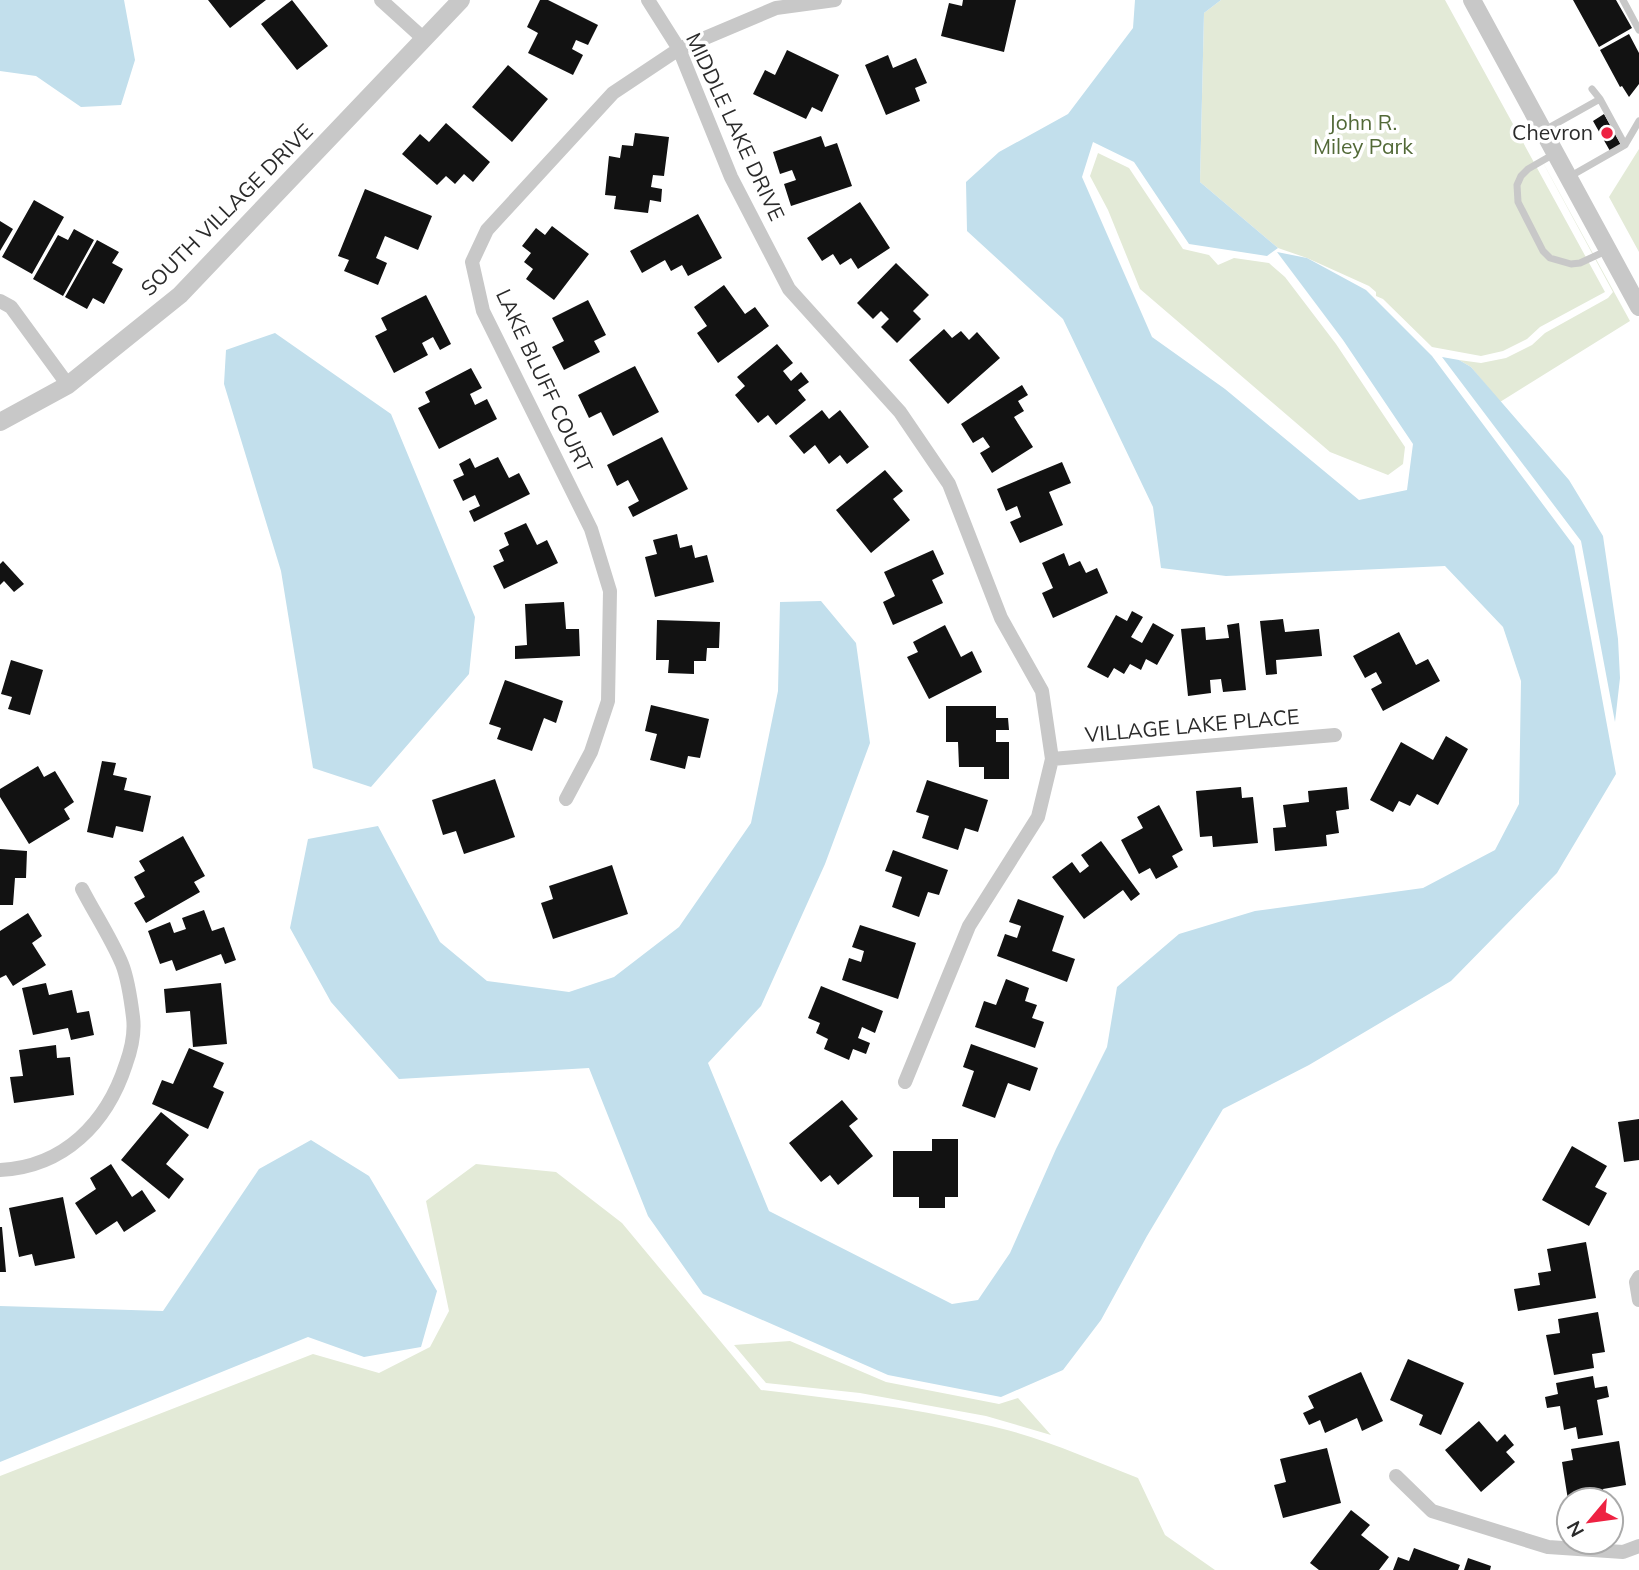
<svg xmlns="http://www.w3.org/2000/svg" width="1639" height="1570" font-family="Mulish,sans-serif">
	<style>
		.green { fill: #e3ead7 }
		.water { fill: #c2dfec }
		.building { fill: #121212 }
		.lines { fill: none; stroke-linecap: round; stroke-linejoin: round }
		.service { stroke: #c8c8c8; stroke-width: 7 }
		.minor { stroke: #c8c8c8; stroke-width: 14 }
		.tertiary { stroke: #c8c8c8; stroke-width: 18 }
		.poi-dot { fill: #ee2242; stroke: #fff; stroke-width: 2.5 }
		.labels { text-anchor: middle; stroke-width: 7; stroke-linejoin: round; paint-order: stroke }
		.park-label { font-size: 21px; fill: #526937; stroke: #fff }
		.street-label { font-size: 21px; fill: #2b2b2b; stroke: #fff }
		.poi-label { font-size: 21px; fill: #2b2b2b; stroke: #fff; text-anchor: end }
	</style>
	<rect width="100%" height="100%" fill="#fff"/>
	<path class="green" d="M1221 0H1445L1605 292 1540 327 1527 339 1503 351 1481 356 1432 347 1383 299 1376 296V292L1369 286 1307 258 1278 248 1200 182 1204 13Z
		M1535 148 1630 321 1500 402 1471 367 1459 360 1481 363 1506 358 1532 345 1545 333 1608 298 1613 292Z
		M1639 149V252L1609 197Z
		M1098 153 1129 168 1183 249 1209 255 1218 265 1234 258 1269 263 1285 277 1336 344 1405 447 1403 464 1388 475 1330 452 1140 289 1108 210 1090 176Z
		M476 1164 556 1172 622 1223 761 1390C835 1399 909 1407 982 1424 1036 1435 1087 1458 1138 1478L1165 1535 1215 1570H0V1476L313 1354 379 1373 430 1347 449 1311 426 1201Z
		M790 1341 886 1382 999 1404 1018 1398 1051 1435 986 1416 860 1393 766 1383 734 1345Z"/>
	<path class="water" d="M0 0H124L135 60 121 105 81 107 36 76 0 71Z
		M1135 0H1221L1204 13 1200 182 1278 248 1267 256 1189 244 1134 162 1093 142 1082 177 1152 337 1225 389 1359 500 1407 490 1413 444 1343 340 1277 252 1307 258 1366 290 1432 356 1574 546 1616 774 1557 873 1451 981 1309 1065 1223 1109 1147 1236 1101 1320 1063 1370 1001 1397 888 1375 703 1294 648 1216 589 1068 399 1079 331 1002 290 928 308 839 378 826 440 942 487 981 569 992 614 977 679 927 751 823 778 691 780 602 821 601 856 643 870 743 825 864 761 1006 708 1063 769 1211 952 1304 978 1300 1010 1253 1056 1149 1107 1047 1117 987 1179 934 1255 911 1423 888 1495 850 1519 804 1521 681 1503 627 1445 566 1226 576 1161 568 1153 507 1063 319 967 231 966 182 999 152 1068 114 1133 28Z
		M275 333 391 414 475 617 469 674 371 787 313 768 281 571 224 384 226 350Z
		M1442 357 1459 360 1471 367 1569 480 1603 536 1618 639 1620 678 1615 722 1581 541Z
		M311 1140 369 1176 437 1291 421 1347 364 1357 308 1337 0 1462V1306L163 1311 259 1169Z"/>
	<path class="building" d="M208 0H266L230 28Z
		M292 0 328 46 297 70 261 24Z
		M540 0H548L598 25 588 45 576 40 572 49 583 55 573 75 528 53 538 33 527 27Z
		M963 0H1016L1004 52 941 36 949 3 962 6Z
		M1573 0H1616L1632 28 1599 47Z
		M1629 34 1639 53V84L1629 97 1622 86 1620 87 1600 50Z
		M787 50 839 75 822 112 812 107 806 119 753 94 765 70 775 75Z
		M888 55 893 68 916 58 927 83 915 88 920 101 886 115 865 65Z
		M508 65 548 99 512 142 472 107Z
		M1604 114 1621 145 1610 151 1593 121Z
		M446 123 490 162 473 182 464 174 455 184 446 176 437 185 402 154 420 134 429 142Z
		M635 133 669 137 664 176 653 175 651 187 662 189 661 202 650 200 648 213 614 209 616 196 605 195 609 156 620 158 622 145 633 146Z
		M821 136 825 147 837 143 852 186 791 206 784 184 796 180 792 170 780 174 773 152Z
		M365 189 432 216 418 250 385 236 376 258 387 263 378 285 344 271 349 260 338 256Z
		M34 200 64 217 32 274 2 257Z
		M860 202 890 248 858 269 851 258 840 265 833 254 822 261 807 238Z
		M698 214 722 258 688 276 682 265 671 271 665 260 642 273 630 251Z
		M0 221 13 229 0 251Z
		M552 226 589 254 554 300 526 279 533 269 524 262 531 253 522 246 536 228 545 235Z
		M74 229 94 240 63 296 33 279 58 235 68 240Z
		M97 240 119 252 112 263 123 269 104 304 93 298 87 309 65 297Z
		M896 263 929 295 913 311 921 319 897 343 881 327 889 319 881 311 873 319 857 303Z
		M724 285 745 314 755 307 769 326 718 363 697 333 707 326 694 307Z
		M426 295 451 344 440 350 433 337 422 343 428 355 394 373 375 336 387 330 381 318Z
		M588 300 606 335 594 341 600 352 564 370 552 347 564 341 552 318Z
		M944 329 952 338 961 331 969 340 977 332 1000 358 948 404 909 360Z
		M777 344 793 363 783 371 791 381 801 372 809 382 798 390 806 400 776 425 768 415 758 423 735 395 745 386 737 377Z
		M635 366 659 412 613 436 601 412 589 418 578 395Z
		M471 368 482 388 470 394 475 405 487 399 497 419 439 449 418 408 430 402 425 392Z
		M1022 385 1028 395 1018 401 1024 411 1014 417 1033 447 992 473 980 453 990 447 983 437 973 443 961 424Z
		M822 410 829 419 840 410 869 447 847 464 840 455 829 464 815 445 804 454 789 436Z
		M662 437 688 489 633 517 628 507 639 501 628 480 617 486 607 465Z
		M498 457 509 478 519 473 530 494 474 522 469 511 480 506 475 495 463 501 453 480 464 475 459 464 470 458 475 468Z
		M1062 462 1071 483 1049 492 1063 525 1020 543 1010 522 1021 517 1017 506 1006 511 997 489Z
		M885 470 903 491 893 499 910 520 871 553 836 510Z
		M526 523 537 545 547 540 558 563 504 589 493 566 504 561 499 550 509 545 504 533Z
		M677 534 680 548 692 545 695 558 707 555 714 582 655 597 645 557 657 554 653 540Z
		M933 550 944 574 932 580 943 603 893 625 883 602 895 596 884 572Z
		M1064 553 1069 566 1080 561 1086 573 1097 568 1108 593 1053 618 1042 593 1053 588 1042 563Z
		M3 561 24 584 14 592 4 581 0 585V564Z
		M564 602 566 629H579L580 656 515 659V646L527 645 525 604Z
		M1132 611 1143 617 1131 637 1142 643 1153 623 1174 635 1157 665 1146 659 1141 670 1130 664 1124 674 1114 668 1108 678 1087 667 1116 615 1127 621Z
		M1283 619 1285 632 1319 629 1322 656 1276 660 1277 674 1266 675 1260 621Z
		M657 620 720 622 719 648H707L706 661H694V674L668 673 669 660H656Z
		M1239 623 1246 690 1223 692 1221 679 1210 680 1211 693 1188 696 1181 629 1205 627 1206 640 1229 638 1227 625Z
		M945 625 961 657 972 651 982 672 929 699 907 657 918 652 913 642Z
		M1399 632 1416 665 1428 659 1440 681 1383 711 1371 689 1382 683 1376 672 1365 678 1353 656Z
		M11 660 43 670 30 715 8 709 12 697 1 694Z
		M505 680 563 701 556 723 544 718 532 751 497 739 501 728 489 724Z
		M651 705 709 719 700 758 688 756 685 769 650 760 657 734 645 731Z
		M946 706H996V718H1008L1009 730H996V742H1009V779H984V767H959L958 742H946Z
		M1446 736 1468 749 1438 805 1417 794 1410 806 1399 801 1393 812 1370 800 1401 742 1433 760Z
		M102 761 116 763 113 775 127 778 124 790 151 796 143 832 116 826 113 838 87 832Z
		M38 766 44 777 55 771 74 802 64 809 70 819 29 844 0 797V789Z
		M495 779 515 837 464 854 456 831 443 835 432 800Z
		M927 780 988 800 978 832 965 828 958 850 922 838 929 816 916 812Z
		M1241 787 1242 798 1253 797 1258 843 1213 847 1212 836 1200 837 1196 791Z
		M1347 787 1349 809 1336 811 1339 833 1326 835 1327 846 1275 851 1273 828 1286 827 1283 805 1309 802 1308 791Z
		M1159 805 1183 850 1172 856 1178 867 1156 879 1150 868 1139 874 1121 840 1143 828 1137 817Z
		M183 836 205 876 194 882 200 892 146 923 134 903 145 897 134 877 145 871 139 861Z
		M1101 841 1140 894 1131 901 1123 890 1084 919 1052 877 1072 862 1080 873 1089 866 1081 855Z
		M0 849 27 851 26 878H15L13 905H0Z
		M893 850 948 870 939 895 928 892 919 917 892 907 902 877 885 871Z
		M612 865 628 914 553 939 541 903 553 899 549 886Z
		M1018 899 1064 916 1052 951 1075 959 1067 982 997 956 1005 934 1017 938 1021 926 1009 922Z
		M204 910 212 931 224 927 236 960 225 964 221 954 176 971 172 960 160 964 148 931 170 922 174 933 186 929 182 918Z
		M28 913 42 936 32 943 46 965 13 986 6 975 0 978V931Z
		M860 925 916 943 898 999 842 980 849 958 861 962 864 951 852 947Z
		M1006 979 1029 988 1025 1001 1037 1005 1032 1018 1044 1022 1035 1048 975 1027 984 1001 996 1005Z
		M46 983 49 995 72 990 77 1013 89 1011 94 1035 71 1040 68 1028 33 1035 22 988Z
		M221 983 227 1044 193 1047 190 1011 166 1013 164 989Z
		M821 986 883 1011 875 1033 862 1027 858 1038 870 1043 866 1054 853 1049 849 1060 824 1049 828 1039 816 1033 820 1023 808 1018Z
		M971 1044 1038 1068 1030 1091 1008 1083 995 1118 962 1106 974 1071 963 1067Z
		M56 1045 57 1058 70 1057 74 1095 14 1103 10 1077 23 1076 19 1050Z
		M189 1048 224 1063 213 1087 224 1092 208 1129 152 1104 162 1080 173 1084Z
		M842 1100 858 1119 849 1126 873 1156 838 1185 830 1175 821 1182 789 1143Z
		M161 1112 189 1135 166 1164 184 1179 169 1199 121 1160Z
		M1639 1119V1160L1624 1162 1618 1122Z
		M932 1139H958V1197H945V1208H919V1197H893V1151H932Z
		M1572 1146 1607 1166 1595 1187 1607 1193 1589 1226 1542 1200Z
		M111 1164 132 1197 142 1190 156 1211 124 1232 117 1221 96 1235 75 1203 96 1189 90 1178Z
		M63 1197 75 1258 35 1266 32 1254 19 1257 9 1208Z
		M0 1227H2L6 1272H0Z
		M1586 1242 1596 1298 1518 1311 1514 1289 1540 1285 1538 1273 1551 1271 1547 1249Z
		M1598 1312 1605 1352 1592 1354 1594 1368 1554 1375 1546 1335 1560 1333 1558 1319Z
		M1408 1359 1464 1383 1441 1435 1419 1425 1423 1415 1390 1400Z
		M1361 1372 1383 1421 1362 1431 1357 1418 1325 1433 1320 1420 1309 1425 1303 1413 1314 1408 1308 1396Z
		M1593 1376 1595 1388 1607 1386 1609 1397 1597 1400 1603 1435 1578 1439 1576 1427 1564 1430 1560 1406 1547 1408 1545 1397 1558 1394 1556 1383Z
		M1479 1421 1497 1442 1505 1434 1514 1445 1506 1452 1515 1462 1481 1492 1445 1450Z
		M1619 1441 1626 1485 1603 1489 1605 1500H1568L1562 1462 1573 1460 1571 1449Z
		M1327 1448 1341 1503 1283 1518 1274 1485 1286 1482 1280 1459Z
		M1351 1510 1370 1525 1361 1535 1389 1557 1379 1570H1319L1310 1563Z
		M1414 1548 1460 1565 1458 1570H1393L1398 1557 1409 1561Z
		M1468 1558 1491 1566 1490 1570H1464Z"/>
	<g class="lines">
		<path class="service" d="M1623 0 1639 30
			M1592 89 1600 99 1625 145
			M1543 131 1600 99
			M1554 154 1528 169 1521 176 1517 185 1518 202 1543 251 1550 258 1571 264 1580 263 1608 250
			M1569 177 1625 145 1639 121"/>
		<path class="minor" d="M381 0 424 39
			M648 0 679 49 731 177 789 289 900 412 949 484 1001 618 1042 691 1052 759 1038 817 969 926 905 1082
			M0 301 11 307 68 385
			M1052 759 1335 735
			M566 799 591 752 608 701 610 591 591 529 483 311 472 262 487 230 613 93 679 49 776 8 835 0
			M0 1170C64 1167 107 1123 126 1064 131 1050 135 1032 133 1017 131 1001 128 979 122 964 111 938 95 914 82 889
			M1639 1277 1636 1282 1639 1300
			M1396 1476 1432 1511 1548 1547 1623 1552 1639 1546"/>
		<path class="tertiary" d="M1472 0 1639 307
			M0 422 68 385 180 295 461 0"/>
	</g>
	<circle class="poi-dot" cx="1607" cy="133" r="7"/>
	<g class="labels">
		<g class="park-label">
			<text x="1363" y="130">John R.<tspan x="1363" dy="24">Miley Park</tspan></text>
		</g>
		<g class="street-label">
			<text transform="translate(735 127) rotate(65)" y="7">MIDDLE LAKE DRIVE</text>
			<text transform="translate(227 210) rotate(-45)" y="7">SOUTH VILLAGE DRIVE</text>
			<text transform="translate(544 381) rotate(65)" y="7">LAKE BLUFF COURT</text>
			<text transform="translate(1192 726) rotate(-5)" y="7">VILLAGE LAKE PLACE</text>
		</g>
		<g class="poi-label">
			<text x="1593" y="140">Chevron</text>
		</g>
	</g>
	<g transform="translate(1590 1521) rotate(241)"><circle r="33" fill="#ffffff" stroke="#aaaaaa" stroke-width="2"/>
	<path d="M0-5L12 26L0 18L-12 26Z" fill="#ee2242"/>
	<text y="-10" font-size="19" font-weight="bold" text-anchor="middle" fill="#2b2b2b">N</text>
	</g>
</svg>
